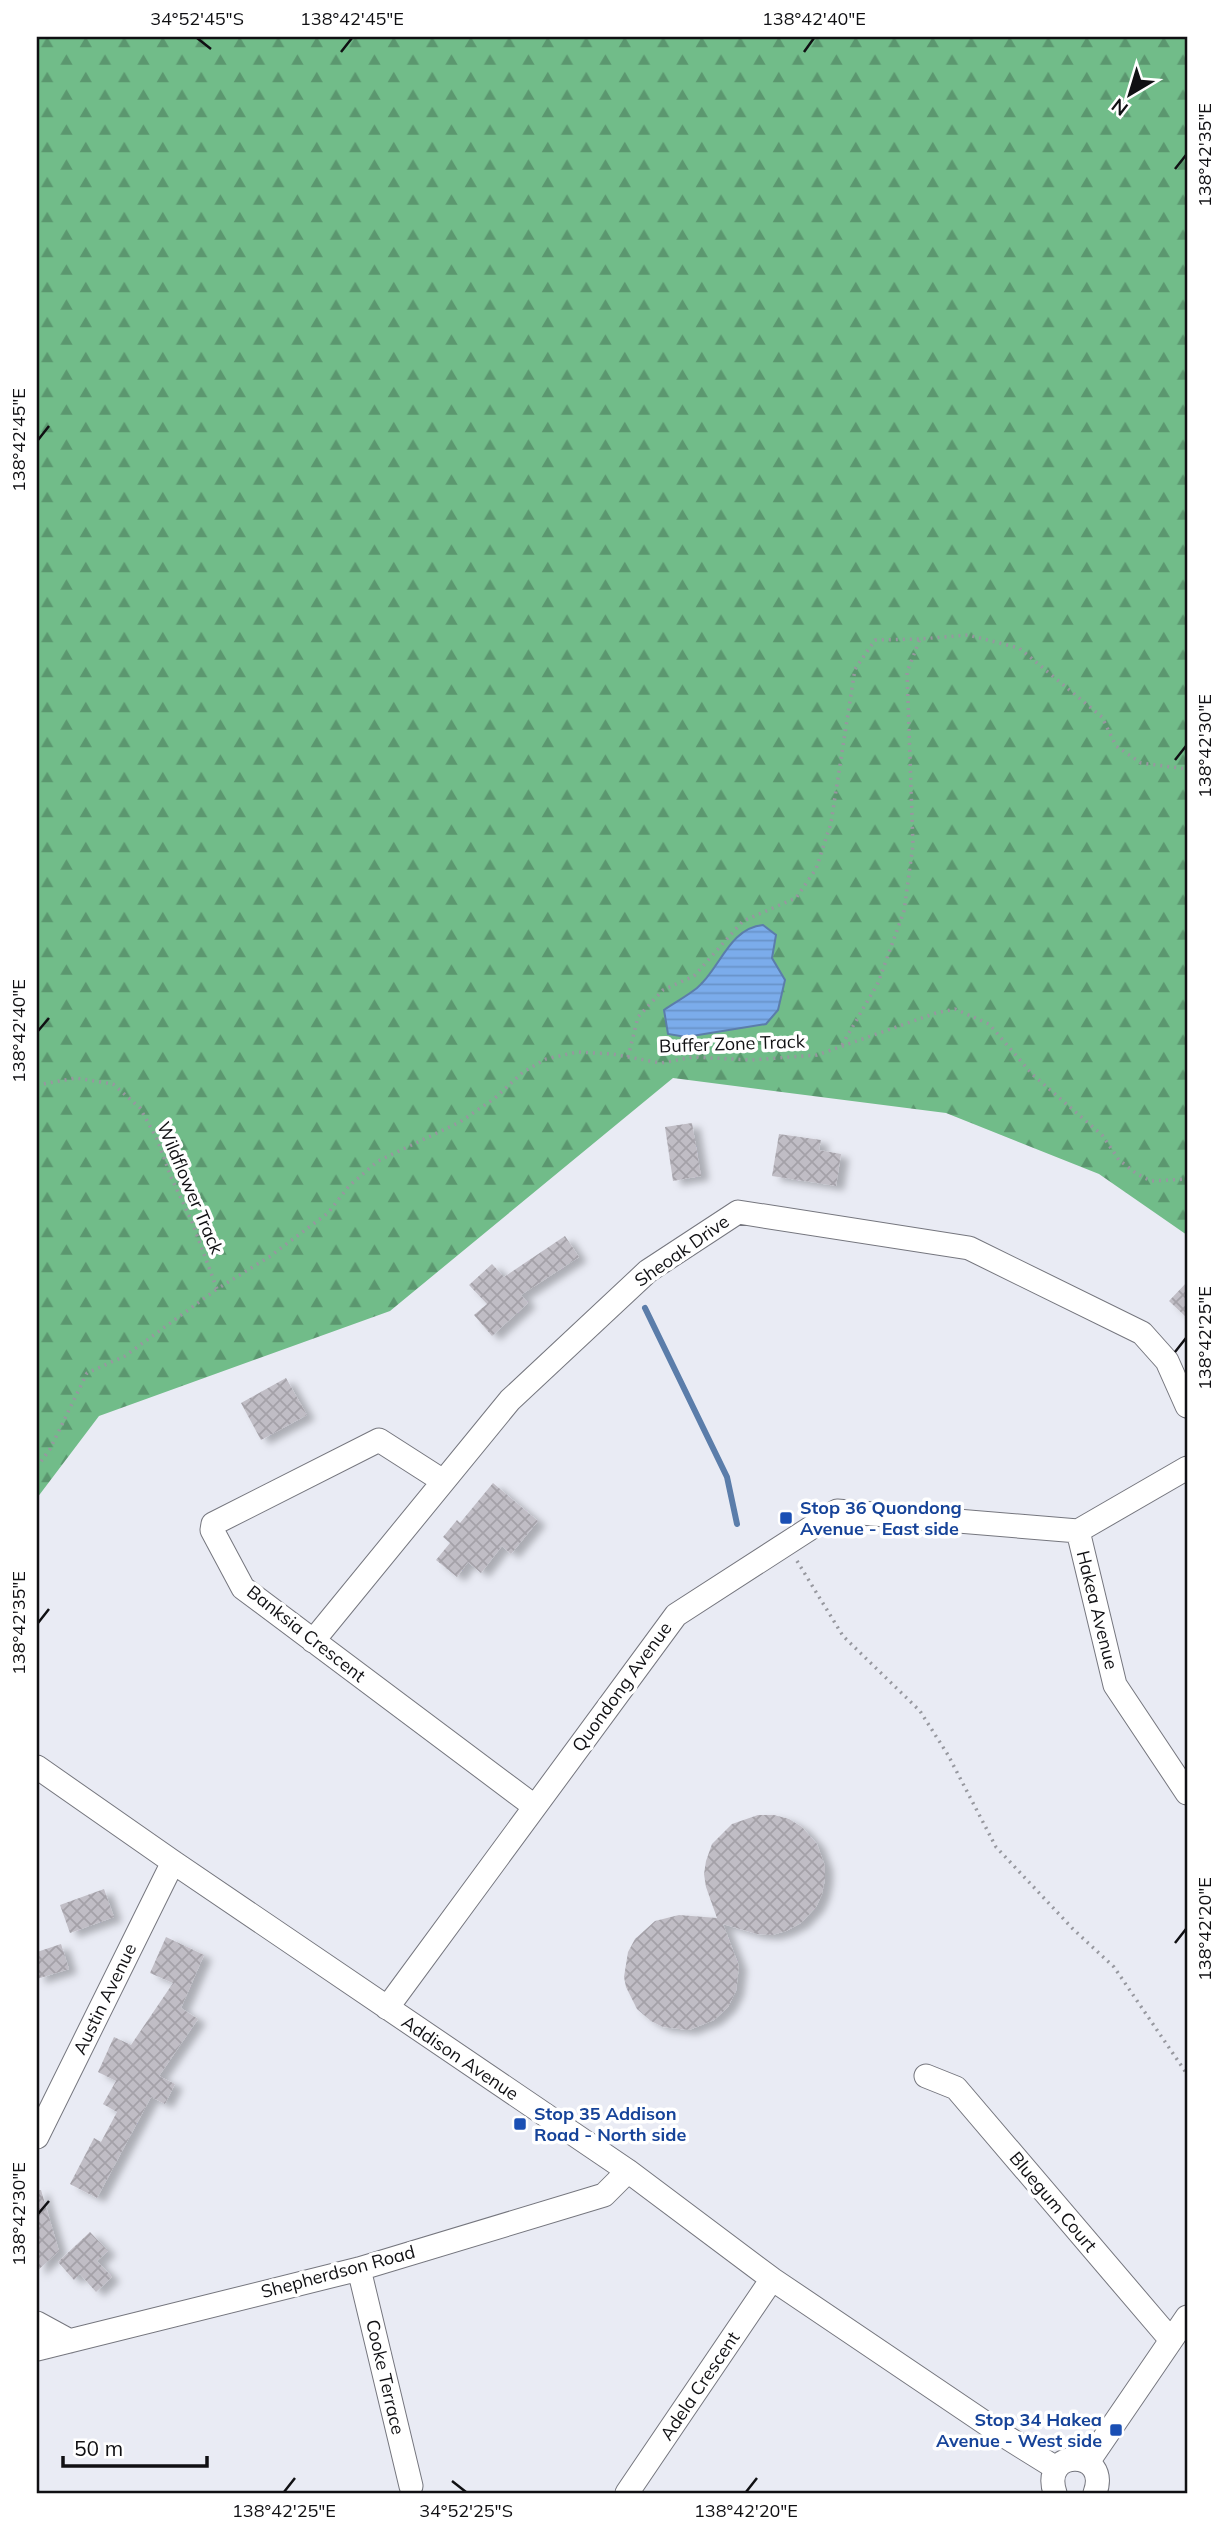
<svg xmlns="http://www.w3.org/2000/svg" width="1224" height="2530" font-family="Mulish,sans-serif">
	<style>
		.forest { fill: url(#forest-firs) }
		.water { fill: url(#water-rules); stroke: #5b7daa; stroke-width: 2 }
		.lines { fill: none; stroke-linecap: round; stroke-linejoin: round }
		.stream { stroke: #5b7daa; stroke-width: 6 }
		.building { fill: url(#building-cross-hatch); filter: url(#shadow) }
		.street-casing { stroke: #75767e; stroke-width: 25 }
		.path { stroke: #97989f; stroke-width: 3.5; stroke-dasharray: 2 5; stroke-linecap: butt }
		.street { stroke: #fff; stroke-width: 23 }
		.ticks { fill: none; stroke: #101013; stroke-width: 2.5 }
		.transit-dot { fill: #1a4fb4; stroke: #fff; stroke-width: 2.5 }
		.labels { text-anchor: middle; stroke-width: 7; stroke-linejoin: round; paint-order: stroke }
		.street-label { font-size: 18px; fill: #101013; stroke: #fff }
		.transit-label { font-size: 18px; font-weight: bold; fill: #164399; stroke: #fff; text-anchor: start }
		.neatline { fill: none; stroke: #101013; stroke-width: 2.5 }
		.ticks-label { font-size: 18px; text-anchor: middle; fill: #101013 }
	</style>
	<defs>
		<pattern id="forest-firs" width="22" height="20" patternUnits="userSpaceOnUse" patternTransform="scale(1.75)"><rect width="22" height="20" fill="#71bc89"/><path d="M5 1l3.5 6h-7zM16 11l3.5 6h-7z" fill="#5b976f"/></pattern>
		<pattern id="water-rules" width="6" height="5" patternUnits="userSpaceOnUse" patternTransform="scale(1.75)"><rect width="6" height="5" fill="#7baceb"/><path d="M0 2.5h6" fill="none" stroke="#6993c9"/></pattern>
		<pattern id="building-cross-hatch" width="8" height="8" patternUnits="userSpaceOnUse" patternTransform="scale(1.75)"><rect width="8" height="8" fill="#c0bdc5"/><path d="M0 0l8 8M0 8l8-8" fill="none" stroke="#a4a1a8"/></pattern>
		<filter id="shadow"><feDropShadow dx="8" dy="4.5" stdDeviation="3.5" flood-color="#0004"/></filter>
	</defs>
	<rect width="100%" height="100%" fill="#e9ebf4"/>
	<path class="forest" d="M37 37H1187V1235L1099 1174 946 1113 673 1078 390 1311 99 1416 37 1498Z"/>
	<path class="water" d="M763 925 776 935 772 958 785 980 778 1010 766 1024 686 1037 668 1034 664 1010C674 1003 687 996 697 988 720 969 729 928 763 925Z"/>
	<g class="lines">
		<path class="stream" d="M645 1308 727 1477 737 1524"/>
	</g>
	<path class="building" d="M692 1123 701 1176 673 1181 665 1127Z
		M779 1134 821 1140 819 1150 841 1154 836 1186 772 1176Z
		M565 1236 579 1257 521 1295 528 1303 492 1336 474 1315 487 1304 469 1285 492 1264 504 1277Z
		M1187 1282V1318L1169 1301Z
		M286 1378 307 1415 261 1440 241 1403Z
		M493 1483 538 1521 511 1554 502 1546 481 1573 468 1562 457 1577 436 1560 450 1543 443 1537 457 1520 460 1523Z
		M758 1815H774L789 1819 802 1827 817 1844 825 1866V1879L822 1894 816 1907 801 1923 786 1931 772 1935 757 1934 723 1924 739 1966 736 1991 728 2007 714 2020 689 2030 663 2027 651 2021 637 2009 626 1987 624 1977 628 1952 635 1939 655 1921 679 1915 717 1918 706 1887 704 1874 706 1861 712 1844 732 1824Z
		M104 1889 114 1917 70 1933 60 1905Z
		M166 1937 204 1955 181 2008 198 2019 159 2076 175 2084 165 2104 151 2097 97 2198 70 2184 94 2138 101 2142 117 2112 103 2104 116 2081 98 2072 114 2037 131 2045 173 1983 150 1973Z
		M61 1944 69 1969 37 1979V1952Z
		M37 2190H41L59 2251 37 2271Z
		M90 2232 108 2251 97 2261 112 2277 96 2292 80 2274 74 2280 58 2262Z"/>
	<g class="lines">
		<g class="street-casing">
			<path id="street" d="M443 1481 379 1440 213 1524 212 1530 243 1588 534 1806
				M1078 1531 1115 1685 1187 1793
				M313 1641 510 1400 648 1271 738 1212 969 1248 1142 1333 1167 1361 1187 1406
				M37 1767 173 1862 628 2171 772 2279 1003 2435 1056 2468
				M387 2008 676 1615 837 1511 1078 1531 1187 1468
				M926 2076 956 2088 1171 2340
				M37 2137 173 1862
				M359 2269 411 2486
				M37 2323 70 2341
				M37 2349 359 2269 604 2195 628 2171
				M1088 2462 1187 2317
				M627 2493 772 2279
				M1055 2493C1040 2447 1111 2449 1095 2493"/>
		</g>
		<path class="path" d="M842 1045 878 983 904 911 913 845 907 672 920 639 968 635 1019 648 1102 717 1116 746 1141 763 1187 769
			M628 1057 638 1017 663 990 694 976 743 921 796 898 816 869 831 823 855 669 875 640 920 639
			M37 1085 76 1078 113 1084 140 1108 157 1139 171 1177 192 1222 217 1289 269 1257 328 1213 349 1186 378 1161 460 1122 495 1098 523 1072 546 1059 577 1052 612 1054 661 1063 693 1057 751 1060 817 1055 936 1013 955 1009 989 1024 1032 1074 1102 1135 1119 1160 1137 1174 1151 1181 1187 1179
			M37 1467 50 1449 87 1373 125 1356 217 1289
			M797 1561 843 1636 920 1711 948 1755 996 1847 1073 1929 1114 1967 1187 2074"/>
		<use href="#street" class="street"/>
	</g>
	<path class="ticks" d="M197 38 211 49M341 52 352 38M804 52 814 38M1175 169 1186 155M38 440 49 426M1175 760 1186 746M38 1031 49 1018M1175 1352 1186 1338M38 1623 49 1609M1175 1943 1186 1929M38 2214 49 2201M452 2481 466 2492M284 2492 295 2478M746 2492 757 2478"/>
	<g class="transit-dot">
		<rect x="779" y="1511" width="14" height="14" rx="3.5"/>
		<rect x="513" y="2117" width="14" height="14" rx="3.5"/>
		<rect x="1109" y="2423" width="14" height="14" rx="3.5"/>
	</g>
	<g class="labels">
		<g class="street-label">
			<text transform="translate(732 1044) rotate(-2)" y="6">Buffer Zone Track</text>
			<text transform="translate(190 1188) rotate(67)" y="6">Wildflower Track</text>
			<text transform="translate(682 1251) rotate(-35)" y="6">Sheoak Drive</text>
			<text transform="translate(1097 1610) rotate(76)" y="6">Hakea Avenue</text>
			<text transform="translate(306 1634) rotate(38)" y="6">Banksia Crescent</text>
			<text transform="translate(622 1687) rotate(-54)" y="6">Quondong Avenue</text>
			<text transform="translate(105 1999) rotate(-64)" y="6">Austin Avenue</text>
			<text transform="translate(460 2058) rotate(34)" y="6">Addison Avenue</text>
			<text transform="translate(1053 2202) rotate(50)" y="6">Bluegum Court</text>
			<text transform="translate(338 2272) rotate(-15)" y="6">Shepherdson Road</text>
			<text transform="translate(385 2377) rotate(77)" y="6">Cooke Terrace</text>
			<text transform="translate(700 2386) rotate(-56)" y="6">Adela Crescent</text>
		</g>
		<g class="transit-label">
			<text x="800" y="1514">Stop 36 Quondong<tspan x="800" dy="21">Avenue - East side</tspan></text>
			<text x="534" y="2120">Stop 35 Addison<tspan x="534" dy="21">Road - North side</tspan></text>
			<text x="1102" y="2426" text-anchor="end">Stop 34 Hakea<tspan x="1102" dy="21">Avenue - West side</tspan></text>
		</g>
	</g>
	<rect width="1224" height="2530" fill="none" stroke="#ffffff" stroke-width="77"/>
	<g transform="translate(1130 94) rotate(218)" stroke="#ffffff" stroke-width="5" paint-order="stroke">
	<path d="M0-5L12 26L0 18L-12 26Z" fill="#101013"/>
	<text y="-10" font-size="19" font-weight="bold" text-anchor="middle" fill="#101013">N</text>
	</g>
	<path d="M63 2456v10h144v-10" fill="none" stroke="#101013" stroke-width="3.5"/>
	<text x="74" y="2456" font-size="21" fill="#101013" stroke="#ffffff" stroke-width="5" paint-order="stroke">50 m</text>
	<rect x="38" y="38" width="1148" height="2454" class="neatline"/>
	<g class="ticks-label">
		<text x="197" y="25">34°52'45"S</text>
		<text x="352" y="25">138°42'45"E</text>
		<text x="814" y="25">138°42'40"E</text>
		<text transform="translate(1205 155) rotate(-90)" y="6">138°42'35"E</text>
		<text transform="translate(19 440) rotate(-90)" y="6">138°42'45"E</text>
		<text transform="translate(1205 746) rotate(-90)" y="6">138°42'30"E</text>
		<text transform="translate(19 1031) rotate(-90)" y="6">138°42'40"E</text>
		<text transform="translate(1205 1338) rotate(-90)" y="6">138°42'25"E</text>
		<text transform="translate(19 1623) rotate(-90)" y="6">138°42'35"E</text>
		<text transform="translate(1205 1929) rotate(-90)" y="6">138°42'20"E</text>
		<text transform="translate(19 2214) rotate(-90)" y="6">138°42'30"E</text>
		<text x="284" y="2517">138°42'25"E</text>
		<text x="466" y="2517">34°52'25"S</text>
		<text x="746" y="2517">138°42'20"E</text>
	</g>
</svg>
